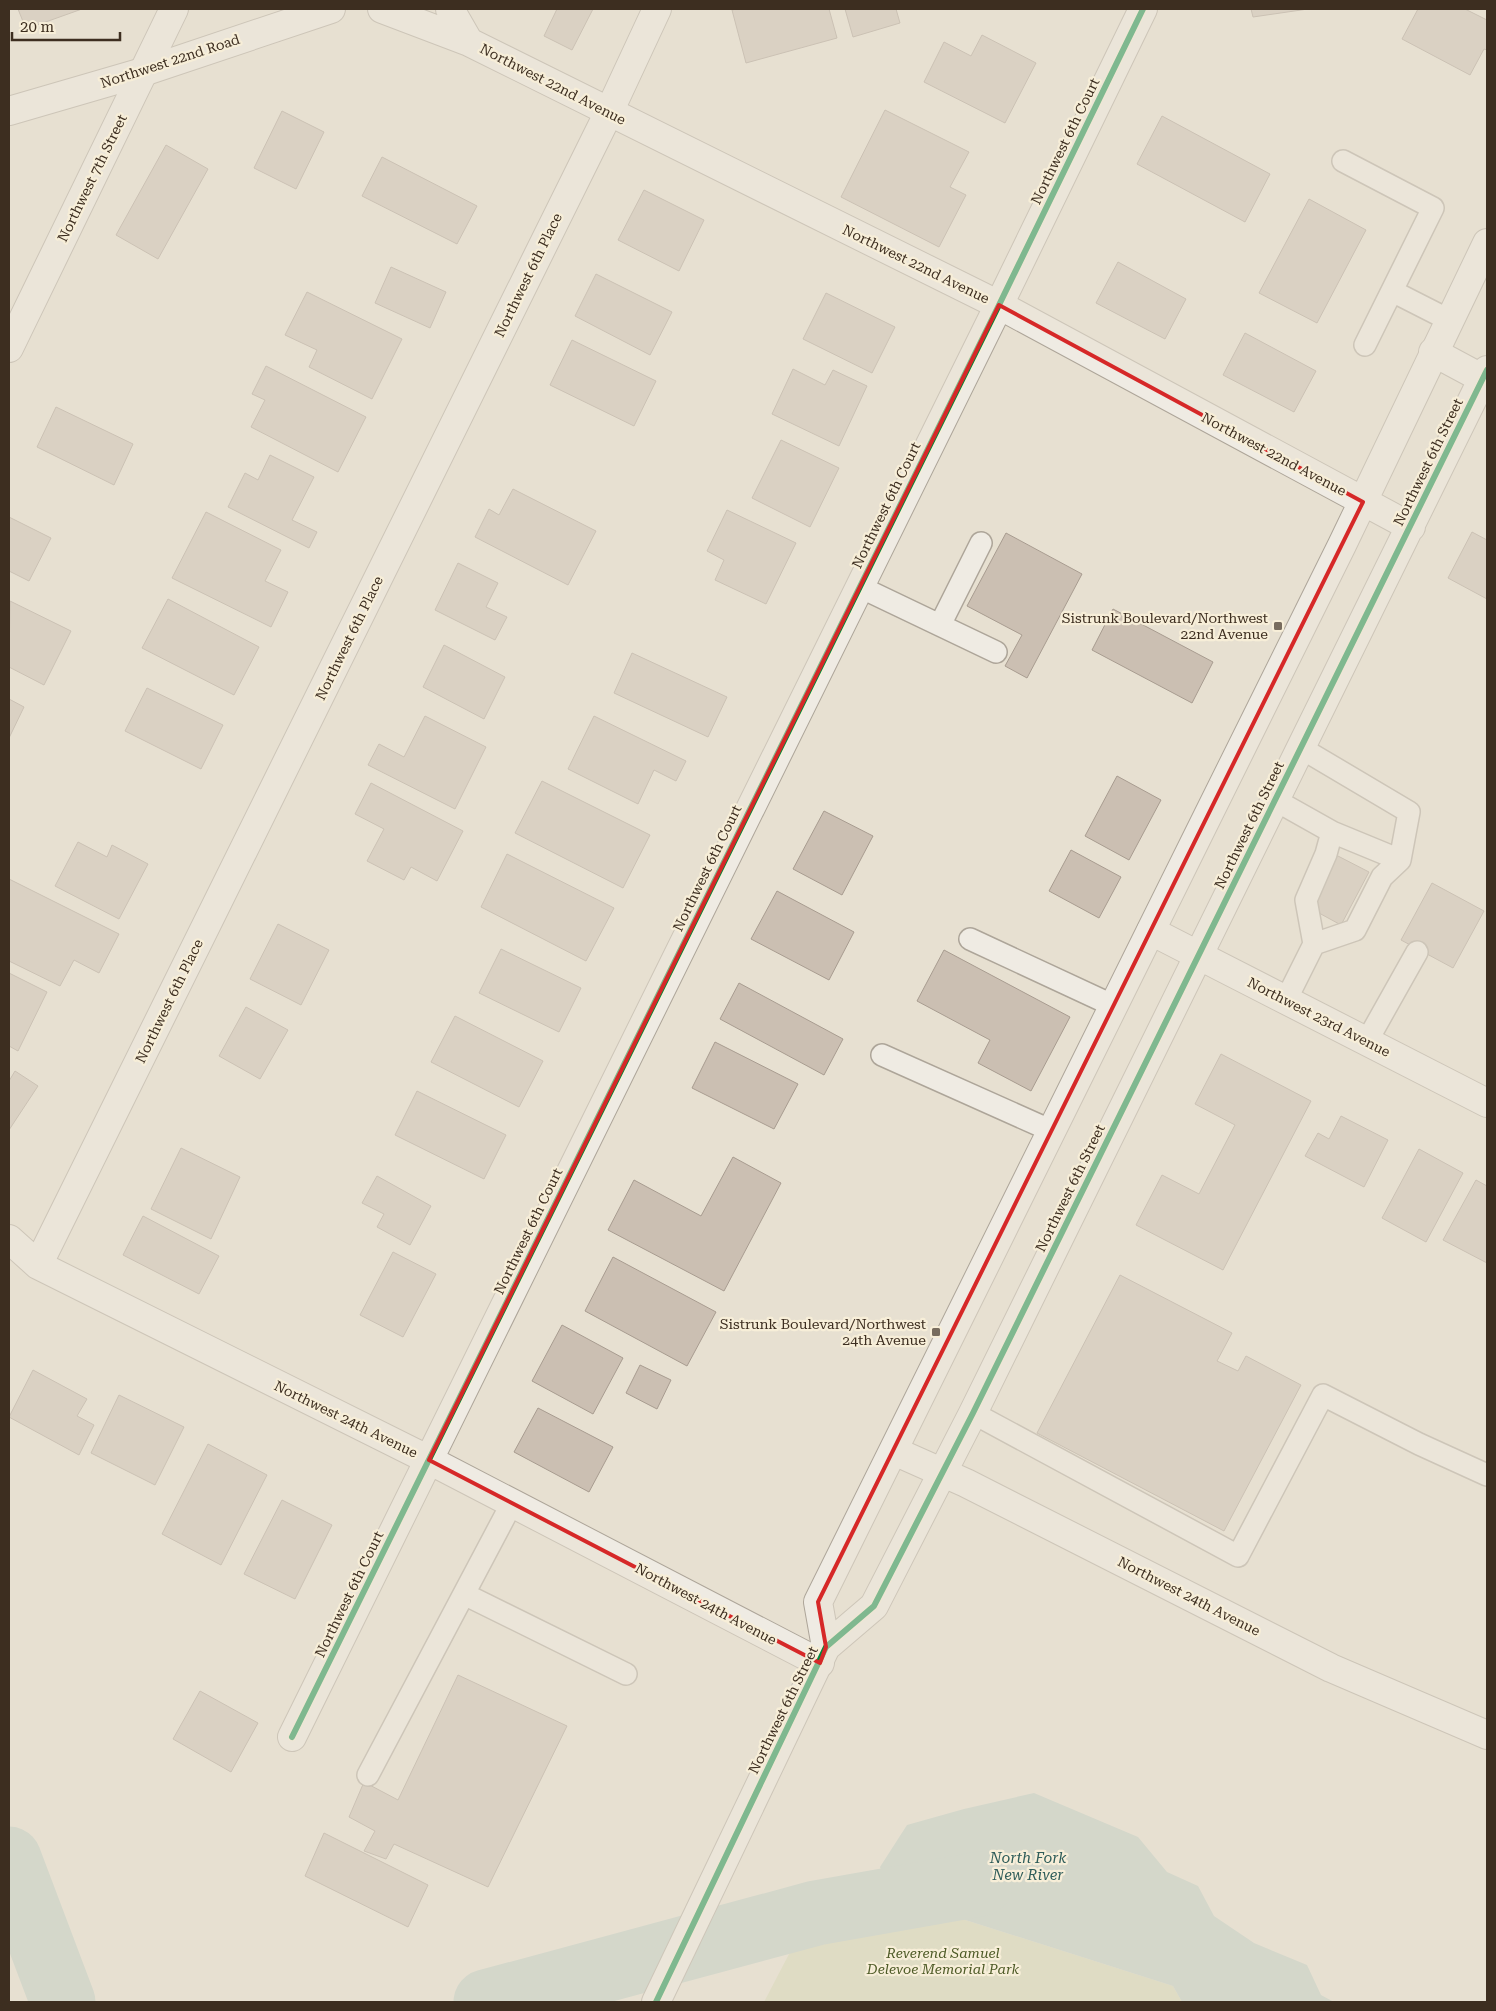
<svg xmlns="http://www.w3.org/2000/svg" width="1496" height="2011" font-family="'Roboto Serif',serif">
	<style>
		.green { fill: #d6d7b3 }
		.water { fill: #bcccc2 }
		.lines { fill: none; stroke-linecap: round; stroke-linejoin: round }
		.river { stroke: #bcccc2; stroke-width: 65 }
		.building { fill: #cbbfb2; stroke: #a89c90 }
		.service-casing { stroke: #ada599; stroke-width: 24 }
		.minor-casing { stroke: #ada599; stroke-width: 30 }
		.tertiary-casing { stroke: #ada599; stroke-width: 30 }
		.service { stroke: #efebe3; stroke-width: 21 }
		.minor { stroke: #efebe3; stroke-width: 28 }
		.tertiary { stroke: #efebe3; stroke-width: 28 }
		.cycleway-casing { stroke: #f7eed8; stroke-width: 9 }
		.cycleway { stroke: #00873e; stroke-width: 6 }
		.marked { fill: none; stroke: #d62828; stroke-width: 4; stroke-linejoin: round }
		.poi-dot { fill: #786c5e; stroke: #f7eed8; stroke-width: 2 }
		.labels { text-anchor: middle; stroke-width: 4.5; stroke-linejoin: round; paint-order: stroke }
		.street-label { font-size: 14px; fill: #3d2e20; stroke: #f7eed8 }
		.poi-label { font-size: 14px; fill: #3d2e20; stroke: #f7eed8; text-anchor: end }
		.park-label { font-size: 14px; font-style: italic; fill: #4d5a26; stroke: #f7eed8 }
		.water-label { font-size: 15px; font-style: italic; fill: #2f5d5a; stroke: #f7eed8 }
	</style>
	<rect width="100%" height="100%" fill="#e7e0d1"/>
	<path class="green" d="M959 1918 1173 1986 1182 2002H764L801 1931Z"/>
	<path class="water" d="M1034 1793 1138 1837 1167 1872 1198 1886 1214 1916 1254 1943 1307 1965 1321 1995 1334 2002H1182L1173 1986 959 1918 899 1923 880 1867 907 1825 964 1809Z"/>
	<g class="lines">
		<path class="river" d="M9 1859 63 2002
			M486 2002 816 1913 980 1884"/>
	</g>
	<path class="building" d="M18 9H82L26 29Z
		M557 9H593L572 50 544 36Z
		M737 9H829L837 38 746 63 732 10Z
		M845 9H896L900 23 853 37Z
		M1251 9H1308L1253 17Z
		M1418 9H1465L1487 20V50L1484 49 1470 75 1402 39Z
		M982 35 1036 63 1005 123 924 82 944 42 971 56Z
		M885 110 969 152 950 187 966 195 939 247 841 197Z
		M282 111 324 132 296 189 254 168Z
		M1162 116 1270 174 1245 222 1137 164Z
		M166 145 208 169 158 259 116 235Z
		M382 157 477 206 457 244 362 196Z
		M644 190 704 220 679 271 618 240Z
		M1309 199 1366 230 1317 323 1259 293Z
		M1118 262 1186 299 1165 339 1096 303Z
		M391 267 446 292 430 328 375 303Z
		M596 274 672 312 650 355 575 316Z
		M307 292 402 339 372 399 309 367 317 350 285 335Z
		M826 293 895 327 872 373 803 339Z
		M1245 333 1316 371 1294 412 1223 375Z
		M572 340 656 381 634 426 550 385Z
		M266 366 366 417 338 472 251 427 265 400 252 394Z
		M793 369 825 385 833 370 867 386 839 446 772 414Z
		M56 407 133 444 114 485 37 447Z
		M781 440 839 468 810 527 752 498Z
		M270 455 314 477 292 520 317 532 309 548 228 507 245 473 258 480Z
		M513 489 596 531 568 585 475 537 489 509 499 515Z
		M727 510 796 543 766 604 715 580 724 560 707 551Z
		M206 512 281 550 265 581 288 592 271 627 172 578Z
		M9 517 51 538 29 581 9 571Z
		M1472 532 1487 540V599L1448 578Z
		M1006 533 1082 574 1027 678 1005 666 1022 635 967 606Z
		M458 563 498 583 486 607 507 617 495 640 435 610Z
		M168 599 259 647 234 695 142 648Z
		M10 601 71 631 44 685 9 667Z
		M1113 609 1213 662 1192 703 1092 650Z
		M444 645 505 677 484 719 423 687Z
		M632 653 727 697 708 737 614 693Z
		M147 688 223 725 201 769 125 731Z
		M9 699 24 707 9 738Z
		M425 716 486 747 455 809 368 765 379 744 404 757Z
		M594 716 686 761 676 781 654 770 638 804 568 769Z
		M1117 776 1161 800 1129 860 1085 836Z
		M542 781 650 835 623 888 515 833Z
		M371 783 463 831 437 881 411 867 404 880 367 861 384 829 355 814Z
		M824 811 873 836 842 895 793 869Z
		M78 842 107 857 112 845 148 864 119 919 55 886Z
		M1071 850 1121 877 1099 918 1049 891Z
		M507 854 614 908 586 961 481 907Z
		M1336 855 1369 872 1341 925 1308 907Z
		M9 879 119 934 99 973 74 960 60 986 9 961Z
		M1432 883 1484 911 1453 968 1401 940Z
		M777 891 854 932 829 980 751 939Z
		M278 924 329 950 301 1005 250 979Z
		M501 949 581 988 559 1032 479 993Z
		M944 950 1070 1017 1031 1091 978 1063 990 1040 917 1001Z
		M9 973 47 992 18 1051 9 1046Z
		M739 983 843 1039 824 1075 720 1019Z
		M246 1007 288 1030 260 1079 219 1056Z
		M455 1016 543 1061 519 1107 431 1062Z
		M715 1042 798 1084 774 1129 692 1088Z
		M1221 1054 1311 1101 1223 1270 1136 1225 1162 1175 1199 1194 1235 1125 1195 1104Z
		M15 1071 38 1086 9 1130V1081Z
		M417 1091 506 1135 484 1179 395 1135Z
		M1341 1116 1388 1140 1364 1187 1305 1156 1318 1133 1329 1139Z
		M181 1148 240 1177 211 1239 151 1209Z
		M1419 1149 1463 1173 1426 1242 1382 1218Z
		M733 1157 781 1183 724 1291 608 1230 634 1180 701 1216Z
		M377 1176 431 1206 410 1245 377 1227 384 1214 362 1203Z
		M1476 1180 1487 1186V1263L1443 1240Z
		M143 1216 219 1256 199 1294 123 1255Z
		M393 1252 436 1274 403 1337 360 1315Z
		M613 1257 716 1312 687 1366 585 1311Z
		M1120 1275 1232 1333 1217 1361 1238 1371 1246 1356 1301 1385 1224 1531 1037 1433Z
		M562 1325 623 1358 593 1414 532 1381Z
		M640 1365 671 1380 657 1409 626 1393Z
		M33 1370 87 1399 77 1416 94 1425 79 1455 9 1417Z
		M119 1395 184 1427 155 1485 91 1453Z
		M538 1408 613 1447 589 1492 514 1452Z
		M208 1444 267 1475 221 1565 162 1534Z
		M282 1500 332 1525 295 1599 244 1574Z
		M458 1675 567 1726 488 1887 394 1844 386 1859 364 1851 375 1831 349 1817 364 1782 398 1800Z
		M200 1691 258 1723 231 1772 173 1739Z
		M324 1833 428 1885 408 1927 305 1876Z"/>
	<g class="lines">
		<g class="service-casing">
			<path id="service" d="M1343 161 1433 208 1365 345
				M1392 291 1449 320
				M860 587 996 652
				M940 625 981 543
				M1301 748 1409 812 1400 860 1382 877 1355 930 1314 944
				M1275 800 1332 832 1326 854 1306 900 1314 944 1286 1000
				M1332 832 1400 860
				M970 939 1114 1006
				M1367 1041 1417 952
				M882 1055 1052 1131
				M973 1413 1238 1556 1323 1395 1419 1444 1487 1475
				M464 1594 626 1674
				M368 1775 512 1503"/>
		</g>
		<g class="minor-casing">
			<path id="minor" d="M9 348 174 9
				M1433 352 1487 381
				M1151 931 1487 1103
				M9 1239 38 1265 429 1460 820 1663
				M38 1265 609 112 657 9
				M894 1451 966 1483 1331 1668 1487 1735
				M292 1737 999 305 1143 9"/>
		</g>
		<g class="tertiary-casing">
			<path id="tertiary" d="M382 9 469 42 999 305 1411 527
				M450 9 469 42
				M9 111 143 72 331 9
				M826 1647 818 1602 1342 545 1487 243
				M656 2002 826 1647 874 1606 973 1413 1487 370"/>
		</g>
		<use href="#service" class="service"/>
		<use href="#minor" class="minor"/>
		<use href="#tertiary" class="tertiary"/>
		<g class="cycleway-casing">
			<path id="cycleway" d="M292 1737 999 305 1143 9
				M656 2002 826 1647 874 1606 973 1413 1487 370"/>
		</g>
		<use href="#cycleway" class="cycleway"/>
	</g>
	<path d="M0 0H1496V2011H0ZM999 305 1363 502 818 1602 826 1647 820 1663 429 1460Z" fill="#e7e0d1" fill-opacity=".55" fill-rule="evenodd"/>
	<path class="marked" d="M999 305 1363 502 818 1602 826 1647 820 1663 429 1460Z"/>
	<g class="poi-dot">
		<rect x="1273" y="621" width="10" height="10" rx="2.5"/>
		<rect x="931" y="1327" width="10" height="10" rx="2.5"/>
	</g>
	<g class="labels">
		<g class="street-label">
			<text transform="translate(170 61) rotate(-18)" y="5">Northwest 22nd Road</text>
			<text transform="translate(553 84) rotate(27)" y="5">Northwest 22nd Avenue</text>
			<text transform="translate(1065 141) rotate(-64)" y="5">Northwest 6th Court</text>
			<text transform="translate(92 178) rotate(-64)" y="5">Northwest 7th Street</text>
			<text transform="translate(916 264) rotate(26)" y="5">Northwest 22nd Avenue</text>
			<text transform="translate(528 275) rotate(-64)" y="5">Northwest 6th Place</text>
			<text transform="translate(1274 454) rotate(28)" y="5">Northwest 22nd Avenue</text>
			<text transform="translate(1428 462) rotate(-64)" y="5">Northwest 6th Street</text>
			<text transform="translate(886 505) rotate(-64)" y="5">Northwest 6th Court</text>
			<text transform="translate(349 638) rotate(-64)" y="5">Northwest 6th Place</text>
			<text transform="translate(1249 825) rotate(-64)" y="5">Northwest 6th Street</text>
			<text transform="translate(707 868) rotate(-64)" y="5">Northwest 6th Court</text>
			<text transform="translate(169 1001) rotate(-64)" y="5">Northwest 6th Place</text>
			<text transform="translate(1319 1017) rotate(27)" y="5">Northwest 23rd Avenue</text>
			<text transform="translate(1070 1188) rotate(-64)" y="5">Northwest 6th Street</text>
			<text transform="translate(528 1231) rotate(-64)" y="5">Northwest 6th Court</text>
			<text transform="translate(346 1419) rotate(26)" y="5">Northwest 24th Avenue</text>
			<text transform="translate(349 1594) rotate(-64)" y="5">Northwest 6th Court</text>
			<text transform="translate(1189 1596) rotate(27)" y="5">Northwest 24th Avenue</text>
			<text transform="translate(706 1604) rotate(28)" y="5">Northwest 24th Avenue</text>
			<text transform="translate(783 1710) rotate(-64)" y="5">Northwest 6th Street</text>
		</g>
		<g class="poi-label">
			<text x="1268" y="623">Sistrunk Boulevard/Northwest<tspan x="1268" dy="16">22nd Avenue</tspan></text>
			<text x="926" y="1329">Sistrunk Boulevard/Northwest<tspan x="926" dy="16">24th Avenue</tspan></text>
		</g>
		<g class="park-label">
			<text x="943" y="1958">Reverend Samuel<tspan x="943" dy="16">Delevoe Memorial Park</tspan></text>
		</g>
		<g class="water-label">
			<text x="1028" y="1863">North Fork<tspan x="1028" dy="17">New River</tspan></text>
		</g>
	</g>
	<rect width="1496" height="2011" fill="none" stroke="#3d2e20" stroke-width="20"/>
	<path d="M12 32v8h108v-8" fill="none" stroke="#3d2e20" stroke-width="2.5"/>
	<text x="20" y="32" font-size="15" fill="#3d2e20" stroke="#f7eed8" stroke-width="4" paint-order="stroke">20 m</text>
</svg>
